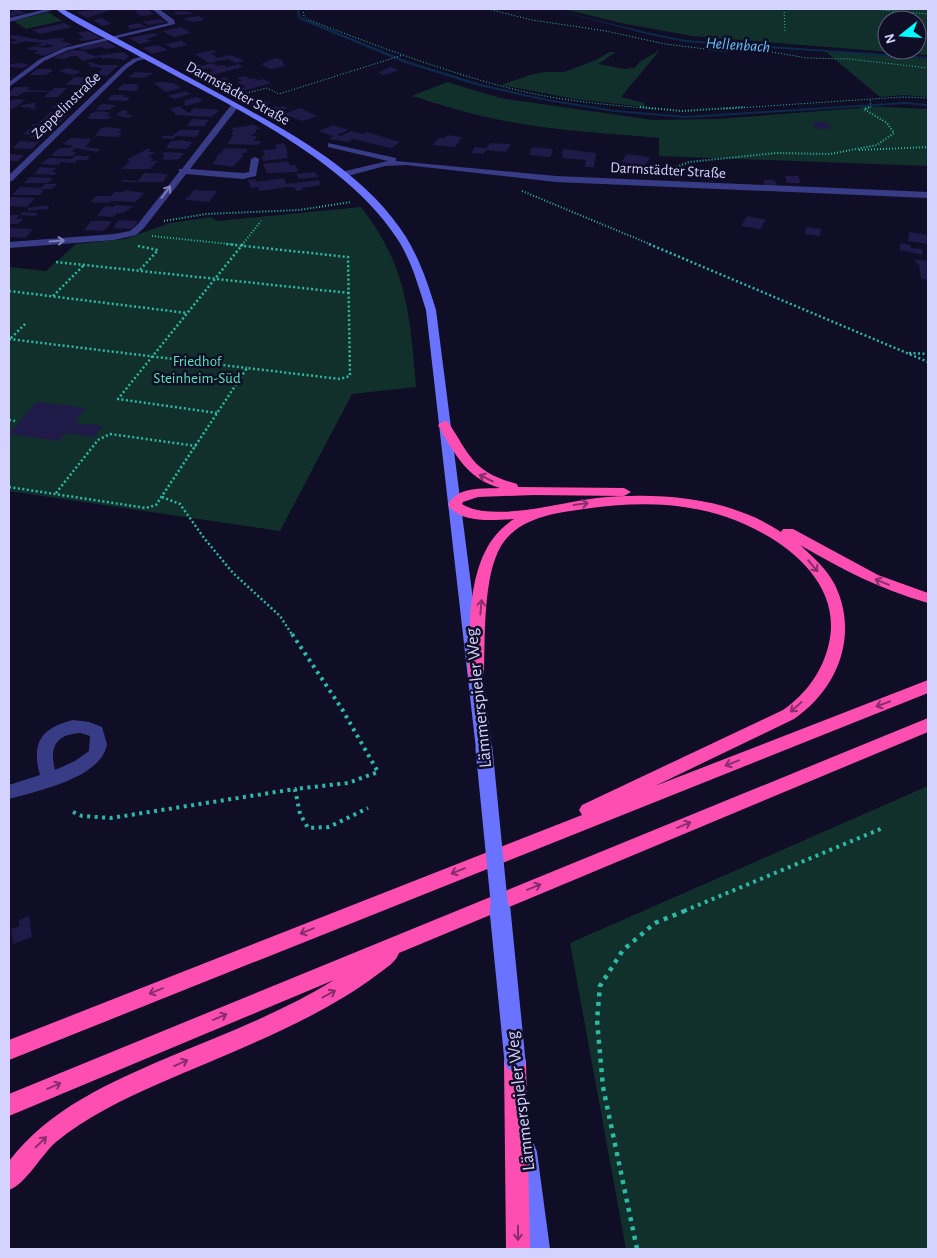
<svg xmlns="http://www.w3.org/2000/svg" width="937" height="1258" font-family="'Alegreya Sans',sans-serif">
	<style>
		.green { fill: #11302c; fill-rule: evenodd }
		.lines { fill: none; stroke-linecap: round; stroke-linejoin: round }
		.stream { fill: #0c294b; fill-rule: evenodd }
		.building { fill: #1f1a47 }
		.path-far4 { stroke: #2cbaa5; stroke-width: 1; stroke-dasharray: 1 2; stroke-linecap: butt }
		.path-far3 { stroke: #2cbaa5; stroke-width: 2; stroke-dasharray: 1 2; stroke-linecap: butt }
		.path-far2 { stroke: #2cbaa5; stroke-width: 2.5; stroke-dasharray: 2 2.5; stroke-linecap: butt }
		.path-far1 { stroke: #2cbaa5; stroke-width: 4; stroke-dasharray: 3 4.5; stroke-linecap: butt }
		.path { stroke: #2cbaa5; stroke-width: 4.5; stroke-dasharray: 4 5.5; stroke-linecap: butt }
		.street { fill: #383c86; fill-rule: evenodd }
		.secondary { fill: #6a73ff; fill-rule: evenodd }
		.highway { fill: #ff4eb2; fill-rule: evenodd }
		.secondary-bridge-far1 { stroke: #6a73ff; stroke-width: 17 }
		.secondary-bridge { stroke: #6a73ff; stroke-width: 21 }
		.oneway { stroke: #7e80bc }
		.oneway2 { stroke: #882e6c }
		.labels { text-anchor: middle; stroke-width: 5; stroke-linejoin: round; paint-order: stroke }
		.far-street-label { font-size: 15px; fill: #d4d3ff; stroke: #100e26 }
		.far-park-label { font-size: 15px; fill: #5be3b5; stroke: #100e26 }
		.far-water-label { font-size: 16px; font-style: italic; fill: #61c4ff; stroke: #100e26 }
		.street-label { font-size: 18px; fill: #d4d3ff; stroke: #100e26 }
	</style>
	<rect width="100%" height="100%" fill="#100e26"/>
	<path class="green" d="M563 9H928V55L692 36 626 24ZM887 20H917V50H887Z
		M48 12 62 21 26 29 14 21Z
		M660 50 621 97 644 103 645 107 574 99 501 85 530 75 544 72H564L596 60 610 52H616L598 64 624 69 634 68 641 61Z
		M825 51 928 59V97L904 95 880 97Z
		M447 82 500 98 653 120 718 119 861 108 860 106 928 109V166L659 156V138C607 133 552 131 500 120 470 114 441 105 412 96Z
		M361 207C407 266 410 315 416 387L352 394 280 531 9 491V267L46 271 76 244 125 239 170 223 211 217 217 221Z
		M928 786V1249H626L570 943Z"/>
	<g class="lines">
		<path class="stream" d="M297 9H299L300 17 303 18 407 61 481 84 547 99 615 110 686 116 905 102 928 104V106L905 104 686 118 615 112 547 101 479 86 405 63 301 20 298 17Z
			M551 9 646 32 685 40 928 57V59L685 42 646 34Z"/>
	</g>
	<path class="building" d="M9 9H15L26 13 12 16 9 15V13L14 11Z
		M105 9 111 10 87 18 76 12Z
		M148 9 154 14 144 16 139 15 135 10Z
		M186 11 194 14 172 15 176 14 174 12Z
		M198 16 205 20 193 22 182 19Z
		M102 18 112 24 102 26 93 20Z
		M159 19 167 22 149 25 143 22Z
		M64 23 72 27 40 34 32 30Z
		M138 23 147 27 131 29 126 26Z
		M181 27 191 33 174 37 162 31Z
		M88 31 96 35 101 38 82 41 78 39 84 38 77 33Z
		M154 33 158 35 147 39 151 41 140 44 129 38Z
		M13 35 42 40 60 38 65 39 60 41 73 44 43 56 34 53 39 51 26 49 34 46 46 48 54 46 47 44 43 46 37 45 43 43 25 41 15 44 9 43 18 40 9 38Z
		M106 41 117 47 106 49 101 47 84 50 79 48Z
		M181 41 188 45 173 48 165 44Z
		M158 45 168 50 152 54 142 48Z
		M71 50 84 51 94 56 123 52 129 56 125 60 110 58 103 59 100 57 83 61 77 56H72L64 59 53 58Z
		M213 50 217 52 211 53 218 58 230 55 245 61 236 63 228 59 209 63 195 54Z
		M275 58 282 60 285 66 270 69 261 64Z
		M91 62 100 65H119L107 76 94 75 103 68 87 66 91 65 87 63Z
		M195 62 201 66 213 63 217 66 223 65 227 67 238 64 243 67 200 78 193 74 214 71 209 68 190 73 186 70 190 69 184 65Z
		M16 63 29 64 23 68 9 67V65Z
		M390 67 399 70 384 75 378 73Z
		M68 68 81 72 72 75 59 71Z
		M37 69H52L50 71H53L45 75H30Z
		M135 72 154 73 144 78 129 77Z
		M244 76 250 79 258 78 254 81 263 79 271 83 243 91 239 89 246 87 237 82 242 81 237 78Z
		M74 77 97 78 89 85H66Z
		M225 77 229 80 213 85 206 82Z
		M161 82 173 83 181 88 166 92 153 83Z
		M123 84H139L136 87H139L136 91 117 90Z
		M15 87H30L27 90 51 91 54 88H67L58 97H44L49 92H25L17 96H9V92Z
		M185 91 191 94 174 99 168 96Z
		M112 95H125L123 97H130L127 101 107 100Z
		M197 97 203 101 186 106 183 104 186 103 183 101Z
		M16 99 25 100 13 109 9 108V101Z
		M255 99 261 102 265 100 270 103 253 108 245 102Z
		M60 101 74 102 66 109 51 108Z
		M32 103H36L34 108H39L31 110 33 108 19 107 22 105Z
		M101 104 116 105 110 110H96Z
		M179 106 189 113 194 108 220 110 211 117 177 115 170 109Z
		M275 106 278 107 283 106 288 108 283 110 286 111 278 114 275 113 268 115 260 111Z
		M300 108 317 116 302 121 291 117 283 119 276 117Z
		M122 110 129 112 125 114 133 115 128 118 116 115Z
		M99 111 107 112 110 113 107 116H112L109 119H88L91 113Z
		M50 112H61L58 115H67L58 124 37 122 44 119Z
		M192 119 209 120 204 126H187Z
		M812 122H827L831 129H816Z
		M33 124H45L42 126 54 128 43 138 29 137 32 135 23 134 29 129 37 130 41 126H31Z
		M252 124 261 129H256L257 130 255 133 251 136H257L254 141H261L258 145 227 144 233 135H231L234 130H231L233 128 248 126Z
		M333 125 348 130 337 135 341 136 351 131 363 134 367 132 400 142 391 148 353 139 348 142 329 139 333 136 319 131Z
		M109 127 122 129 118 133H121L118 137 95 136 101 128Z
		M180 130H200L198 133H200L195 137 176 136 174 139 161 138 163 136H172Z
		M447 135 462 137 455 147 433 145 439 138H445Z
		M70 138 92 139 85 147 101 149 96 152 75 148 71 152H76L73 156H51L59 148H70L73 146 63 144Z
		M180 140 192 142 187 149 166 148 171 141H179Z
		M20 141 39 142 32 149 13 148Z
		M284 143 288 153H286L288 158 263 161 262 156H265L263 150 277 149 275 145Z
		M490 143 511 144 506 152 486 150 483 154 471 153 475 147 487 148Z
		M533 147 551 149 553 151 551 156 548 157 530 155 531 151H529Z
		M225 148 248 149 246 153H243L241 155H244L233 167 213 164 218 154H220Z
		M147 149H151L148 152H155L148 157 153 158 150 161H158L150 169H121L130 161 126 160Z
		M564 149 596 153 594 167H585L586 160 562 158 563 154H561Z
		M164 152 184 153 179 159 170 160 162 159 165 155H162Z
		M10 154H16L15 155H24L18 161H9Z
		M627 154 650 157 645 166 621 162Z
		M75 156H90L87 160H77L74 163 61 162 58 165 40 164 49 158 71 159Z
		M288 161 290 165H295L298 169 297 172 267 173 263 164Z
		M40 167 56 168 52 172H57L54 175 34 174Z
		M315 172 318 177 299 179 296 174Z
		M144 173H150L168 174 163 182H121L123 180 138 181Z
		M785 176H798L801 183H787Z
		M30 177 53 178 48 183H24Z
		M284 178 286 184 319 180 321 185 302 188 303 190 296 191 295 188 288 187 259 191 258 187 251 188 248 180 255 179 256 182Z
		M763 180H774L777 185H765Z
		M45 184H57L52 189H42L41 190H44L40 195H12L20 187 41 188Z
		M125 190 144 193 136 202 111 201 109 203 90 202 96 196H111L115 192H123Z
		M194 190 217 191 209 202 185 200Z
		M10 197 35 198 27 207 9 206Z
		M46 205V206H49L48 209 28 211V208Z
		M115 205 134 206 123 213H117L113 217 97 216 105 206 114 207Z
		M23 212 39 213 35 216 19 215Z
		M9 215H19L16 219H23L18 224H9Z
		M747 216 766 220 760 229 741 226Z
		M119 220 138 221 132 229 113 228Z
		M91 221H112L106 229 102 231 84 230Z
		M806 227 821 229 820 236 805 234Z
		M9 229V228L33 229 25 238 9 237Z
		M909 232 928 235V244L908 241Z
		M900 243 911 245V248L922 249 923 255 900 250Z
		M915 259 928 261V280L921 279 919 264 916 263Z
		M36 402 86 408 74 423 103 426 94 437 65 433 59 441 9 434Z
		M29 916 32 937 13 944 11 929 19 926V920Z"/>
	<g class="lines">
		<path class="path-far4" d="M303 9 304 16 309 20C381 47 454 76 530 93 571 102 613 105 655 109
			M488 9 532 20 606 31 665 44 722 51 772 52 807 58 849 59 928 68
			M784 9 785 31
			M871 9 928 14
			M243 94 267 88 279 94 403 55
			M723 109 902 97 928 98
			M865 109 871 107 870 99"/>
		<path class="path-far3" d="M640 107 682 111 745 107
			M859 150 928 147
			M671 169 689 162 776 153 830 154 877 145 894 133 887 123 864 109 870 107
			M522 191 652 245
			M164 221 206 214 299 210 351 202
			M152 236 238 245
			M242 245 261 221"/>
		<path class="path-far2" d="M649 244 928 362
			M138 246 158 250 139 271
			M56 262 349 293
			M9 291 187 313
			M53 296 84 265
			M11 338 25 324
			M9 339 247 368
			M909 353 928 354
			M217 413 118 399 243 244
			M9 420 15 421
			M9 487 146 508 156 505 247 368 340 379 350 376 348 257 226 244
			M56 493 98 440 110 434 196 446
			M162 497 180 504 204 538 233 573 280 616 293 636"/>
		<path class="path-far1" d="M292 634 342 709 378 772 348 783 295 789
			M73 812 82 816 111 818 295 789 300 814 308 828 329 827 368 808
			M684 911 883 828"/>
		<path class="path" d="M637 1249 603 1087 597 1020 600 986 623 950 655 923 687 910"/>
		<path class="street" d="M47 9H56L9 22V18Z
			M152 9H159L174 20 175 24 68 50 44 61 9 87V82L40 59 64 48 169 23Z
			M147 55 150 57 149 58 137 61 127 68 12 181H9V175L123 66 133 59Z
			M232 104 239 106 190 169 243 173 249 172 251 159 255 157 259 159 256 176 243 179 186 174 144 228 136 235 114 240 9 248V242L114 234 130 231 138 224 179 172V169H182Z
			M328 143 396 158V161L556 176 928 192V198L556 182 406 165 385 166 344 177 341 176V172L388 161 328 147Z
			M73 720 89 722 102 727 107 744C102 778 37 791 9 799V785L40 775C31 743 41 728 73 720ZM81 733 90 736 89 751 75 761 55 770C49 747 56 734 81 733Z"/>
		<path class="secondary" d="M56 9H63C111 35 159 61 207 87 277 126 361 166 406 237 420 260 428 284 436 310L492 749 490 754 484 756 478 754 476 749 426 310C418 285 411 259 396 237 342 155 220 101 135 54 112 41 75 25 56 9Z
			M526 1141 534 1144 537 1152 550 1249H526L515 1152 518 1144Z"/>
		<path class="highway" d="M444 421 448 422C471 457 473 472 517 484L518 487 624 488 631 492 624 496 533 495 478 497 463 502 462 504C491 523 563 502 597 498 658 492 729 497 781 532L783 529H793L878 575 928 593V603C882 590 841 569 800 545 813 557 827 569 835 585 859 635 838 689 794 719L655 786 928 680V693L9 1060V1040L582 815 579 810 582 805 783 710C806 694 823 671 829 643 846 568 752 517 690 508 655 502 619 504 584 509 554 513 518 518 501 546 483 576 485 638 484 673L482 677 476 679 470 677 468 673C471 621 465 550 514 519 494 520 461 524 448 505 458 486 481 489 500 488 467 479 454 453 438 425Z
			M928 718V732L399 953C396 962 386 968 378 974 313 1023 232 1051 158 1084 122 1100 86 1117 56 1142 41 1155 26 1184 9 1190V1161C50 1108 109 1083 169 1057 225 1034 282 1012 334 980L9 1116V1094Z
			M515 1050 523 1053 526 1061 530 1249H506L504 1061 507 1053Z"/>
		<path class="secondary-bridge-far1" d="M484 749 500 911"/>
		<path class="secondary-bridge" d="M500 910 515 1061"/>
	</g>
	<defs><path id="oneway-shaft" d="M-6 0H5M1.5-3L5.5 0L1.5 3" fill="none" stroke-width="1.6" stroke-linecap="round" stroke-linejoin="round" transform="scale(1.25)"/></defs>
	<g class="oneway">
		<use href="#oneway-shaft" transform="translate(166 192) rotate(-53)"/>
		<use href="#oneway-shaft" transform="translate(57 241) rotate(-4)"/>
	</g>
	<g class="oneway2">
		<use href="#oneway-shaft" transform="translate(486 478) rotate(-154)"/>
		<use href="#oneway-shaft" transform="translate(581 504) rotate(-8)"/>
		<use href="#oneway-shaft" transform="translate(813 566) rotate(50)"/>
		<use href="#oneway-shaft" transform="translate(882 582) rotate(-157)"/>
		<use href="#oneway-shaft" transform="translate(481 607) rotate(-85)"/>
		<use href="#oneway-shaft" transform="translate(883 704) rotate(159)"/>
		<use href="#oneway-shaft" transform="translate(796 707) rotate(139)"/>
		<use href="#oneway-shaft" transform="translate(732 763) rotate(159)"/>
		<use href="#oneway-shaft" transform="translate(684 825) rotate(-22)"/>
		<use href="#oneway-shaft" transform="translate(458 871) rotate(158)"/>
		<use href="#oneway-shaft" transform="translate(534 887) rotate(-22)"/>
		<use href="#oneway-shaft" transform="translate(307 931) rotate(158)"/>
		<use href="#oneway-shaft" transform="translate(156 991) rotate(158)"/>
		<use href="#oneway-shaft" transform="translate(329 994) rotate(-29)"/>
		<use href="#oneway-shaft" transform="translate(220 1017) rotate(-23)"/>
		<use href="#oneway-shaft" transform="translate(181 1063) rotate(-24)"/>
		<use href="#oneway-shaft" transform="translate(54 1086) rotate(-23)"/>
		<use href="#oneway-shaft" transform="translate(41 1142) rotate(-44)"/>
		<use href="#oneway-shaft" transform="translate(518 1233) rotate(90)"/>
	</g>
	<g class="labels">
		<g class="far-street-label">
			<text transform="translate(238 93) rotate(29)" y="5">Darmstädter Straße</text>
			<text transform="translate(66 105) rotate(-44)" y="5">Zeppelinstraße</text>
			<text transform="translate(668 170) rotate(3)" y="5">Darmstädter Straße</text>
		</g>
		<g class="far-park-label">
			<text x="197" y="366">Friedhof<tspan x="197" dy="17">Steinheim-Süd</tspan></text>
		</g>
		<g class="far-water-label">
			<text transform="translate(738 44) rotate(4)" y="6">Hellenbach</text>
		</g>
		<g class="street-label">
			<text transform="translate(478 698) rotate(-96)" y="6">Lämmerspieler Weg</text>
			<text transform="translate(520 1101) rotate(-97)" y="6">Lämmerspieler Weg</text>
		</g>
	</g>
	<rect width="937" height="1258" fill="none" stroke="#d4d3ff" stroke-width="20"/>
	<g transform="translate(902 35) rotate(253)"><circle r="24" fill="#100e26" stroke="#5e5d7d"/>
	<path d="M0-4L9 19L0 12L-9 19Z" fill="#00fbfe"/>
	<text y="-8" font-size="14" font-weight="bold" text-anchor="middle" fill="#d4d3ff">N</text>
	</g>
</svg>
